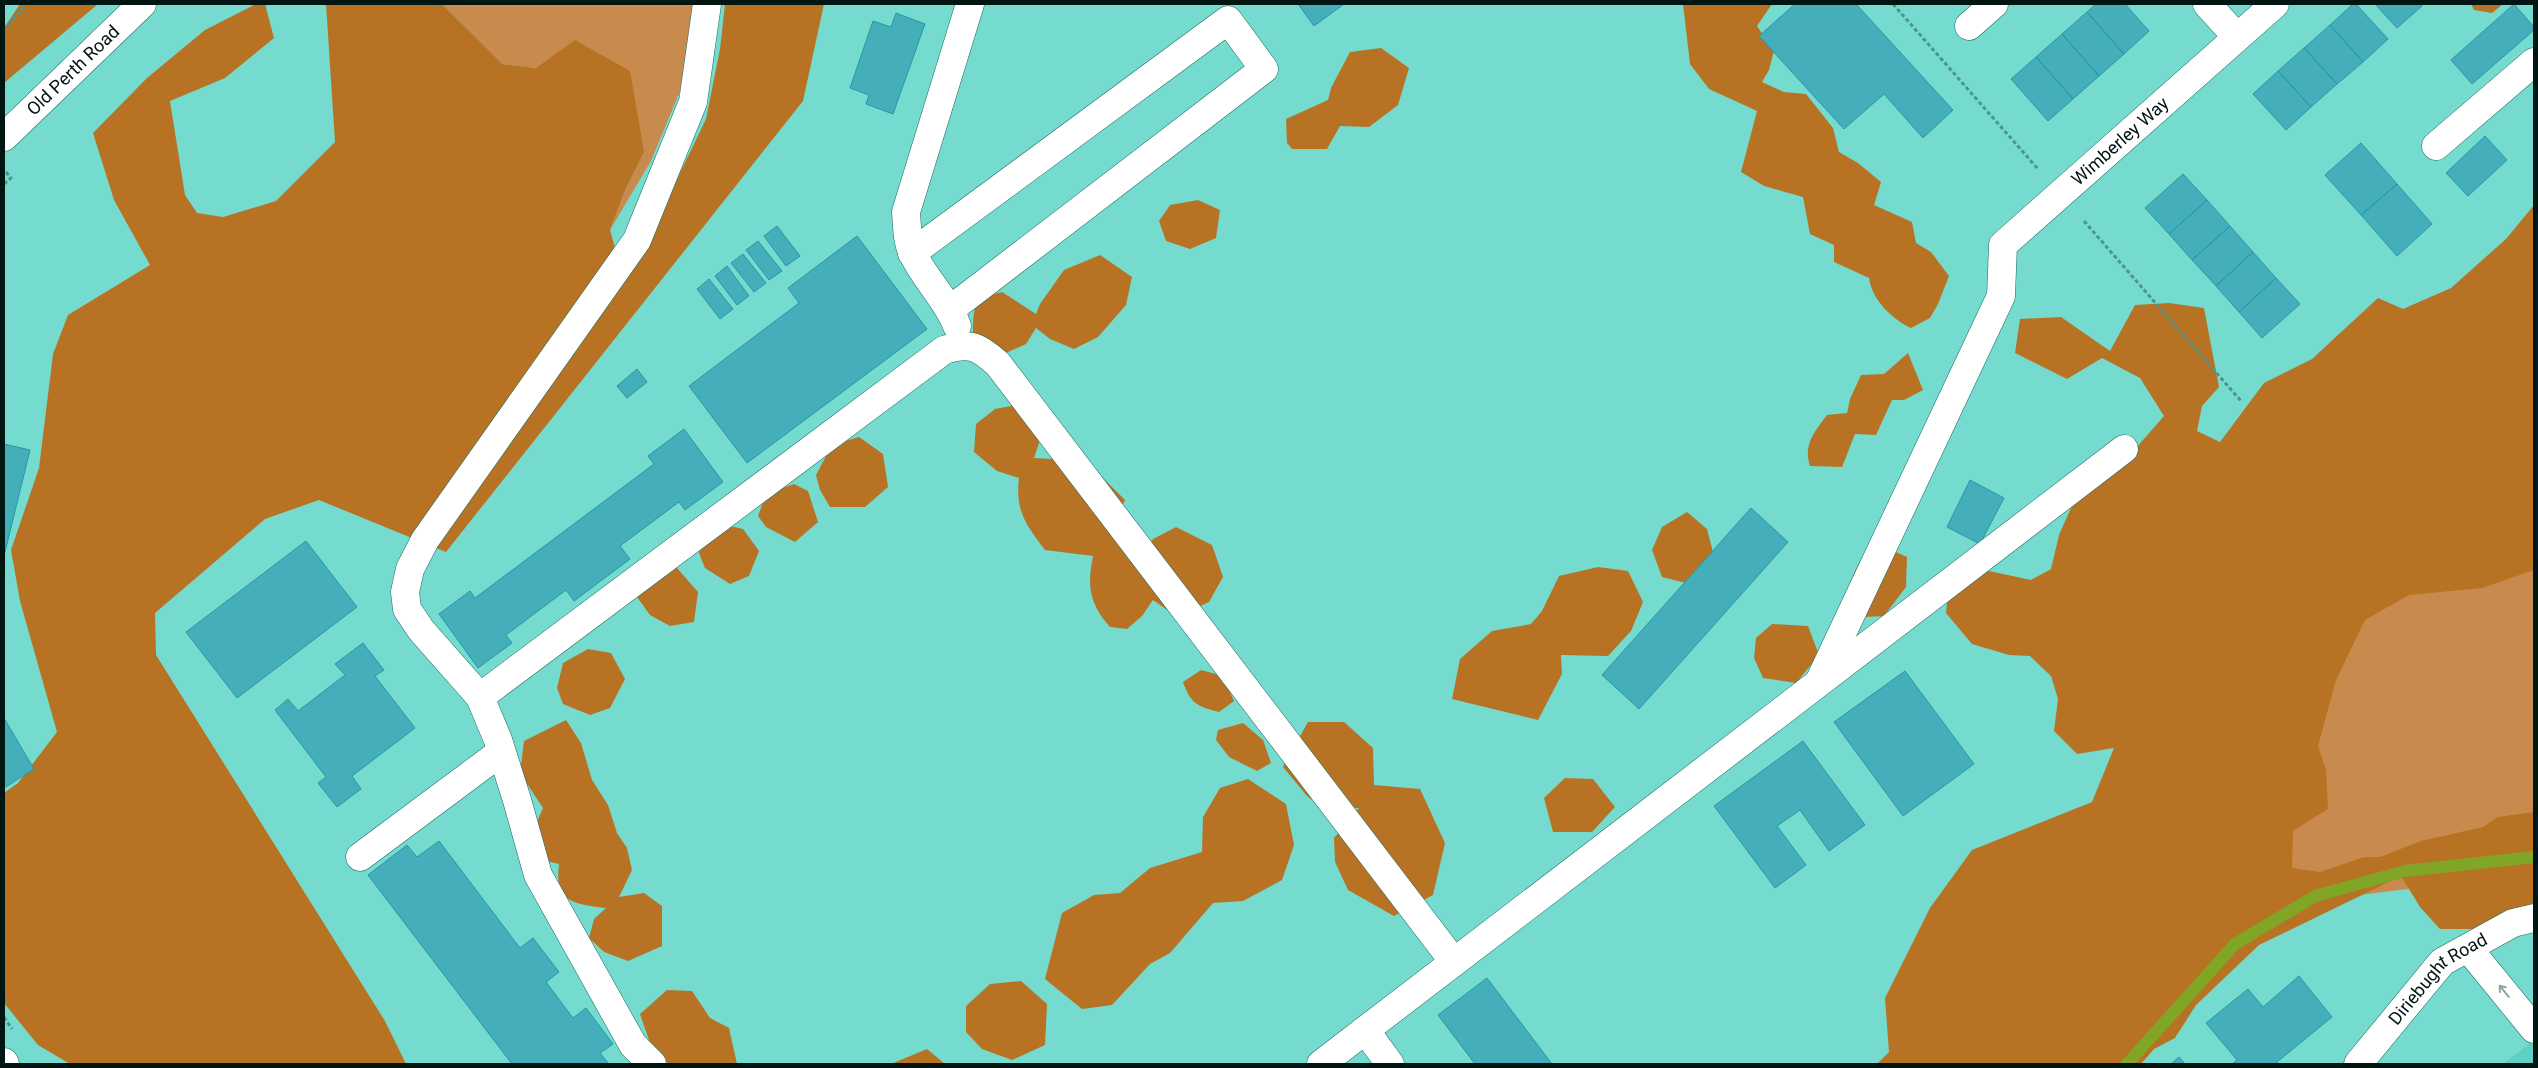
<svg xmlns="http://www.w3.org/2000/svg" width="2538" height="1068" font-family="Roboto,sans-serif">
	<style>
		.built { fill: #5dd1c4 }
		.green { fill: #c88b4d }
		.forest { fill: #b77323 }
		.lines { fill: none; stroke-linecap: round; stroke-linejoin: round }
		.stream { stroke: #81a626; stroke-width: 12 }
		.building { fill: #44afba; stroke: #2698a3 }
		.minor-casing { stroke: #156b62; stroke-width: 29 }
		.major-casing { stroke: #156b62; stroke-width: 29 }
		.path { stroke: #4d968d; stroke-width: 3; stroke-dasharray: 4 2.5; stroke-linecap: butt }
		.minor { stroke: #fff; stroke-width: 28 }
		.major { stroke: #fff; stroke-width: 28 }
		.oneway { stroke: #99a1a0 }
		.labels { text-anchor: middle; stroke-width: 4; stroke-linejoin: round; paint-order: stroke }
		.street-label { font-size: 18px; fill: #011512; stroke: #76dbcf }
	</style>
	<rect width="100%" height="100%" fill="#76dbcf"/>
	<path class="built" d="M2534 1040V1064H2503Z"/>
	<path class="green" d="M442 4H695L682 86 651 161 610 230 626 188 644 152 575 41 536 68 501 64Z
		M2534 239V873L2288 904 2181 588Z"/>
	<path class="forest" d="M20 4H98L4 83V28Z
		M256 4H265L274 38 225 78 170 101 185 195 197 213 223 217 276 201 335 142 326 4H442L502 64 536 68 575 40 630 71 644 152 626 188 610 230 622 273 666 202 706 119 720 49 725 4H824L803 101 446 552 319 500 265 519 155 613 156 655 385 1021 406 1064H70L38 1045 4 1003V793L18 783 57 732 20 601 11 550 39 468 53 354 68 315 150 265 114 200 93 133 147 78 205 30Z
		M1683 4H1772L1757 26 1774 51 1769 70 1762 82 1784 92 1806 94 1833 128 1839 152 1858 163 1881 182 1874 205 1912 222 1916 243 1931 252 1949 276 1938 304 1930 318 1911 328C1892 319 1872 300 1869 278L1834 262V245L1810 234 1803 197 1764 186 1741 172 1757 111 1709 89 1690 64Z
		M2471 4H2503L2492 13 2474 10Z
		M1381 48 1409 68 1398 105 1369 127 1340 126 1327 149H1292L1287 143 1286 119 1328 100 1331 88 1350 52Z
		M1198 200 1220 210 1216 238 1190 249 1166 241 1159 221 1170 205Z
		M2534 205V570L2482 588 2409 595 2365 620 2336 680 2318 746 2326 770 2328 809 2293 831 2292 868 2320 872 2364 857H2380L2421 841 2483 827 2498 817 2534 812V911L2500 923 2472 929H2440L2420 907 2401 876 2259 945 2196 1005 2175 1038 2154 1049 2141 1064H1877L1889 1052 1885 998 1930 908 1972 850 2092 802 2114 748 2077 754 2054 731 2058 699 2051 676 2030 656 2009 655 1972 644 1946 613 1948 594 1989 571 2031 580 2051 569 2059 535 2074 501 2129 456 2164 416 2140 378 2102 358 2067 379 2015 353 2020 319 2061 317 2110 351 2135 305 2169 303 2204 308 2219 387 2202 406 2197 431 2220 442 2264 383 2312 359 2378 298 2403 309 2451 288 2506 239Z
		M1100 255 1132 277 1126 305 1098 337 1074 349 1050 339 1036 328 1026 344 1006 353 973 334C973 307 973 299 1002 292L1036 314 1040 304 1064 270Z
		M1908 353 1923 390 1904 400H1892L1876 435 1855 434 1842 467 1810 466C1803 445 1814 432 1827 415L1847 413 1850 399 1861 375 1884 374Z
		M1016 405 1040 440 1034 458 1054 459 1099 474 1125 500 1110 533 1140 562 1153 539 1176 527 1212 545 1223 577 1209 602 1177 617 1153 600 1142 616 1127 629 1110 627C1089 603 1087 586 1093 556L1045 550C1026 525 1015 511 1019 478L997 471 974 452 976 424 995 409Z
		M859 437 883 454 888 487 865 507H830L820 490 816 475 832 445Z
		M794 484 808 491 818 522 795 542 766 527 758 516 766 494Z
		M1687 512 1707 529 1717 568 1694 585 1662 577 1652 550 1662 527Z
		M725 525 743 529 759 551 749 576 730 584 705 568 699 553 705 538Z
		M1896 552 1907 557 1906 587 1884 616 1865 617C1849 588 1845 588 1862 558Z
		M1598 567 1628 571 1643 602 1631 631 1608 656 1561 655 1562 674 1538 720 1452 699 1460 659 1492 631 1531 624 1542 611 1559 576Z
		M677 568 698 592 694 622 670 626 650 615 637 597C645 579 657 570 677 568Z
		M1772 624 1808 626 1819 655 1796 683 1763 678 1754 658 1756 638Z
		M588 649 611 653 625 679 610 708 590 715 563 704 557 688 563 663Z
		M1201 670 1223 676 1234 701 1219 712C1197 706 1191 704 1183 682Z
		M566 720 581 743 592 780 608 805 617 833 627 848 632 870 619 897 644 893 662 906V946L628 961 604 952 589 938 594 919 606 908C573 904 554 902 559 864L546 861 533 831 543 808 520 773 524 741Z
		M1308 722H1344L1373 748 1374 785 1420 789 1445 843 1433 895 1394 916 1348 890 1335 862 1334 838 1359 808 1325 810 1307 796 1283 767Z
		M1243 723 1263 740 1271 763 1257 771 1229 757 1216 740 1218 730Z
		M1565 778 1593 779 1615 807 1592 832H1553L1544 798Z
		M1248 779 1286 804 1294 845 1282 880 1243 901 1213 903 1170 953 1150 964 1112 1005 1082 1009 1045 979 1062 913 1094 895 1120 893 1150 868 1202 852 1203 817 1220 788Z
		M1021 981 1047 1004 1045 1045 1012 1060 982 1049 966 1032V1006L990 984Z
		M667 990 692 991 710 1018 729 1028 737 1064H669L652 1049 640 1014Z
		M927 1049 945 1064H891Z"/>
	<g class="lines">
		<path class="stream" d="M2127 1064 2235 944 2315 896 2405 871 2534 857"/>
	</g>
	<path class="building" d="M1298 4H1344L1314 26Z
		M1795 4H1856L1953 110 1923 138 1884 94 1844 129 1759 36Z
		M2096 4H2125L2149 31 2124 54 2087 12Z
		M2353 4H2356L2388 39 2363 62 2330 25Z
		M2375 4H2421L2422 6 2397 28Z
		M2514 4 2534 27V30L2472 84 2451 60Z
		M2087 12 2124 54 2099 76 2062 34Z
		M896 13 925 24 893 114 866 104 869 95 850 88 873 21 891 27Z
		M2330 25 2363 62 2337 84 2304 48Z
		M2062 34 2099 76 2073 99 2036 57Z
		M2304 48 2337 84 2311 107 2278 71Z
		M2036 57 2073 99 2048 121 2011 79Z
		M2278 71 2311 107 2286 130 2253 94Z
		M2485 136 2507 160 2468 196 2446 173Z
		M2361 143 2397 184 2361 215 2325 175Z
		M2183 174 2207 200 2169 234 2145 208Z
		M2397 184 2432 224 2397 256 2361 215Z
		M2207 200 2230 226 2192 260 2169 234Z
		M777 226 800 256 786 266 764 236Z
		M2230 226 2253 252 2216 286 2192 260Z
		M857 236 927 329 747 463 689 386 799 303 788 288Z
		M758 241 782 271 769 280 746 250Z
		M2253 252 2276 278 2239 312 2216 286Z
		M743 254 766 283 754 292 731 263Z
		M727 266 749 296 737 305 715 276Z
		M2276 278 2300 304 2262 338 2239 312Z
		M709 279 733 309 720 319 697 289Z
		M637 369 647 382 627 398 617 386Z
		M684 429 723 482 685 510 679 502 620 546 630 559 574 601 566 590 506 635 512 643 478 668 439 614 470 591 475 598 654 464 648 456Z
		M4 444 30 450 4 556Z
		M1970 480 2004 498 1980 544 1947 527Z
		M1751 508 1788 542 1639 709 1602 675Z
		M306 541 357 607 237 698 186 632Z
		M363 643 384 670 375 676 415 728 352 776 361 789 337 807 318 783 326 777 275 710 288 699 298 711 345 675 335 664Z
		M1905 671 1974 764 1903 816 1834 722Z
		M4 718 34 769 4 788Z
		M1803 741 1865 825 1829 851 1800 810 1777 826 1806 865 1775 888 1714 806Z
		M439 841 520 948 533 938 559 972 546 982 573 1018 586 1008 613 1044 600 1053 609 1064H512L368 875 407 845 417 857Z
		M2299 976 2332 1017 2277 1062 2279 1064H2232L2237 1060 2206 1023 2248 989 2263 1007Z
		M1487 978 1552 1064H1475L1438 1015Z
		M2179 1057 2185 1064H2171Z"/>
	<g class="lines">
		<g class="minor-casing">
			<g id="minor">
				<path d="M2207 4 2237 37"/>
				<path d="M1969 26 1994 4"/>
				<path d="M2436 146 2534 62"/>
				<path d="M912 253 1228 20 1264 69 951 309"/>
				<path d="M957 326C947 299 925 280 913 254 907 242 907 226 906 212L970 4"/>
				<path id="s1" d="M1820 680 2001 296 2003 245 2275 4"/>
				<path d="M480 697 944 350C970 342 978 346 998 364L1454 962"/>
				<path d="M360 857 501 752"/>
				<path d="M2468 948 2534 1029"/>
				<path d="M1365 1030 1390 1064"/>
				<path d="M652 1064 633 1045 538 875 517 800 498 740 480 697 421 630 407 609 405 592 410 569 425 540 637 240 693 102 707 4"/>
				<path d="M1321 1064 2124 449"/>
				<path id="s2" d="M2358 1064 2442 962 2513 923 2534 918"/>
			</g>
		</g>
		<g class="major-casing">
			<g id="major">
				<path id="s3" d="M4 137 142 4"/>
				<path d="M4 1062 5 1064"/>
			</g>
		</g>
		<path class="path" d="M1893 4 2038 169
			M4 29 27 4
			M4 184 11 178 5 171
			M2084 221 2241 401
			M4 1017 12 1029"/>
		<use href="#minor" class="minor"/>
		<use href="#major" class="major"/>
	</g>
	<defs><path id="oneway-shaft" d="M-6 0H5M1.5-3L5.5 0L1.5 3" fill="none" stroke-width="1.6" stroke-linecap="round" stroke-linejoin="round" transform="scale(1.25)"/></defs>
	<use class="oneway" href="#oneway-shaft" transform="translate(2504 991) rotate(-129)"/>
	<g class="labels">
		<g class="street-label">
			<text dy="6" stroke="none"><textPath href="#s3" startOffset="96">Old Perth Road</textPath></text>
			<text dy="6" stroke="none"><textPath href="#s1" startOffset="632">Wimberley Way</textPath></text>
			<text dy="6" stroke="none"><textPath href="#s2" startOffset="118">Diriebught Road</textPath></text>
		</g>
	</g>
	<rect width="2538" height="1068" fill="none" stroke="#011512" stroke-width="10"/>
</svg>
